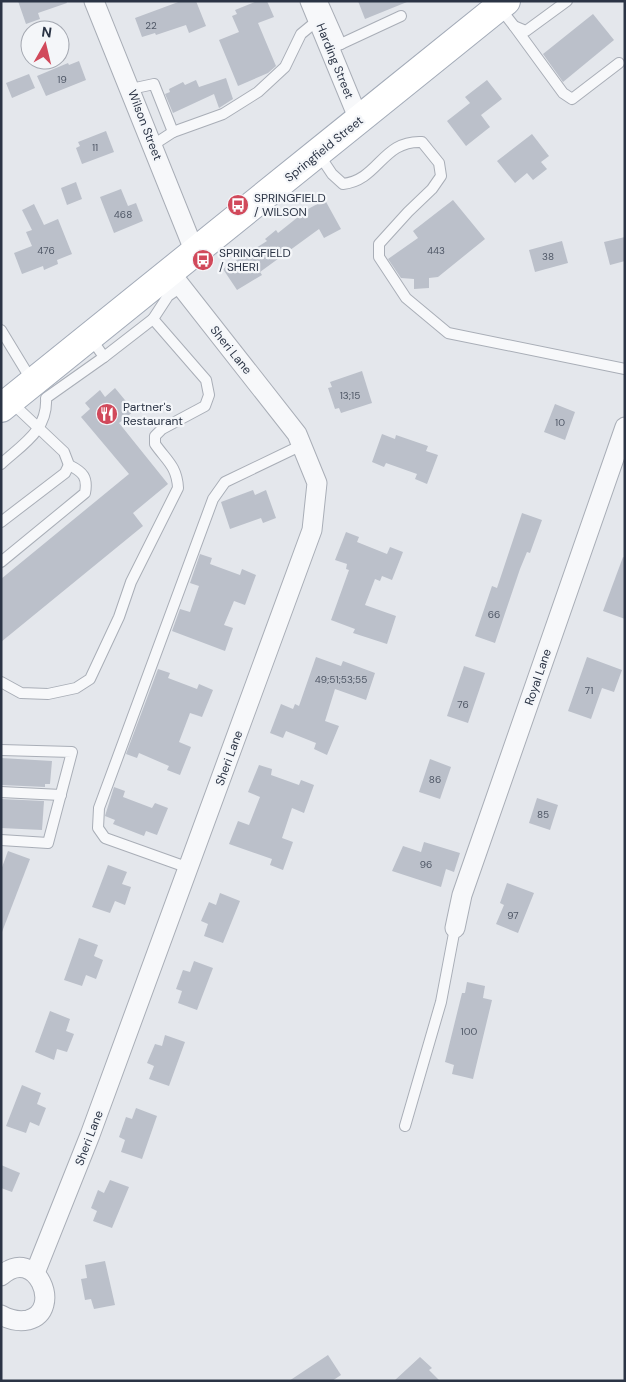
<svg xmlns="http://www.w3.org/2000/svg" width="626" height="1382" font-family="'DM Sans',sans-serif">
  <rect width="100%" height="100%" fill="#e4e7ec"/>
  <g fill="#bbc0ca">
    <path d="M18 1H66L67 3 38 13 40 19 26 24Z"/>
    <path d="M181 1H196L206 26 189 33 186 25 156 35 155 33 142 37 135 18Z"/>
    <path d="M257 1H267L274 17 258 23 276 66 268 73 238 86 219 40 239 32 232 16 237 14 235 10Z"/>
    <path d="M358 1H407V2L365 19Z"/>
    <path d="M593 14 614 40 563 82 543 54Z"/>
    <path d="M79 61 86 80 46 96 37 76 68 63 69 65Z"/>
    <path d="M29 74 35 88 12 98 6 83Z"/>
    <path d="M226 78 233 99 219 108 214 94 173 113 165 94 170 92 169 89 183 82 185 85 196 80 199 87Z"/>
    <path d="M487 80 502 99 481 115 490 127 466 146 447 121 470 103 465 97Z"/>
    <path d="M106 131 114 152 82 164 76 148 80 146 78 142Z"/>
    <path d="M532 134 549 156 541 162 547 169 533 180 527 173 515 183 497 161Z"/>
    <path d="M76 182 82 199 67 205 61 188Z"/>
    <path d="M121 189 128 206 136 203 143 221 114 233 100 197Z"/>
    <path d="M325 200 341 229 324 238 319 229 260 272 262 275 237 290 223 269 267 241 265 239 276 230 278 233 308 209Z"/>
    <path d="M453 200 485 239 438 277 429 278V288L414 289V279L401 278 388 259 418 238 413 231Z"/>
    <path d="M34 204 44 225 58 219 72 254 57 260 58 264 44 270 43 266 22 274 14 253 32 246 26 232 32 230 22 210Z"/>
    <path d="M625 237V261L610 265 604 242Z"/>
    <path d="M562 241 568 263 535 272 529 250Z"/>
    <path d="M362 371 372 403 341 413 339 408 335 409 328 388 332 387 330 382Z"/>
    <path d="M115 388 134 411 119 423 168 484 133 513 143 526 1 642V579L129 474 81 417 90 409 85 403 100 390 105 397Z"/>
    <path d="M555 404 575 412 565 440 544 432Z"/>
    <path d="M382 434 395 439 396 435 428 446 426 451 438 455 427 484 415 479 417 474 386 463 384 467 372 462Z"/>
    <path d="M253 490 255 495 266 490 276 518 263 523 261 518 230 529 221 502Z"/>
    <path d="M522 513 542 520 530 553 527 552 520 569 495 643 475 636 492 586 497 588Z"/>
    <path d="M346 532 359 537 357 542 387 554 390 547 403 552 392 580 382 576 380 581 375 579 365 605 396 616 387 644 353 633 355 629 331 620 349 570 346 569 347 564 335 560Z"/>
    <path d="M200 554 212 558 210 564 240 575 242 569 256 575 245 605 234 601 224 625 233 628 225 651 172 631 180 609 190 612 199 586 190 583Z"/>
    <path d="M623 557 625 558V619L603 611Z"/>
    <path d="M316 657 341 666 343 661 375 673 366 700 335 689 325 721 339 726 327 755 314 749 316 743 286 731 283 738 270 733 281 704 293 709 295 704 299 706Z"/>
    <path d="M587 657 622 670 614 692 602 688 591 719 568 711Z"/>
    <path d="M464 666 485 673 468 723 447 716Z"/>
    <path d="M158 669 170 673 168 678 197 689 199 684 213 690 202 717 190 713 179 742 191 747 180 775 167 770 169 766 139 753 137 758 126 754Z"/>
    <path d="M1 758 52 761 50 784H45V787L1 785Z"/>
    <path d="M430 759 451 767 440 799 419 792Z"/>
    <path d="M259 765 272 769 271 775 299 785 301 780 314 785 304 813 292 808 282 838 293 842 283 870 270 865 272 859 229 844 238 821 249 825 260 797 248 792Z"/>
    <path d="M114 787 125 791 123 797 152 808 155 803 168 808 157 835 146 831 144 836 113 824 115 820 105 816Z"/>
    <path d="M537 798 558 805 550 830 529 823Z"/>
    <path d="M1 799 44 801 42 830 1 828Z"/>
    <path d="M424 842 460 853 454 872 446 869 441 887 392 871 403 846 421 852Z"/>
    <path d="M8 851 30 859 2 932 1 870Z"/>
    <path d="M108 865 127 872 122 884 131 887 125 905 115 901 110 913 92 907Z"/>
    <path d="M507 883 534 893 518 933 496 924 504 905 500 903Z"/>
    <path d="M220 893 240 901 223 943 204 936 208 924 201 921 209 902 216 905Z"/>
    <path d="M79 938 98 945 94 956 103 960 96 979 86 975 82 986 64 980Z"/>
    <path d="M194 961 213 968 197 1010 178 1003 182 991 176 989 183 970 190 972Z"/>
    <path d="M467 982 485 986 483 998 492 1000 473 1079 452 1074 454 1065 445 1062 462 993H465Z"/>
    <path d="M50 1011 70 1019 66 1031 74 1034 67 1052 57 1049 54 1060 35 1052Z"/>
    <path d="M165 1035 185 1042 169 1086 149 1079 154 1066 147 1063 155 1044 162 1046Z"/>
    <path d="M22 1085 41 1093 37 1104 46 1108 39 1126 30 1122 26 1133 6 1126Z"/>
    <path d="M136 1108 157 1116 142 1159 121 1152 125 1140 119 1137 126 1117 132 1119Z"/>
    <path d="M1 1165 20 1173 12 1192 1 1188Z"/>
    <path d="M110 1180 129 1187 112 1228 93 1221 97 1211 91 1208 98 1190 104 1193Z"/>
    <path d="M105 1261 115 1305 94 1309 91 1299 85 1300 81 1279 87 1278 85 1265Z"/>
    <path d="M328 1355 341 1375 332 1381H289Z"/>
    <path d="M420 1357 432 1368 429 1370 440 1381H394Z"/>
  </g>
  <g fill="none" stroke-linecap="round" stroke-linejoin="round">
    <g stroke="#a9aeb7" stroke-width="12">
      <g id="lane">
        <path d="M322 1 341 44"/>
        <path d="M500 8 514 26 526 31 567 1"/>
        <path d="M514 26 563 93 572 99 619 63"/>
        <path d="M330 49 401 16"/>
        <path d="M131 89 154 84 173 132 153 145"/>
        <path d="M173 132 223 114 258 92 285 67 301 34 318 20"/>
        <path d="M318 153 332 174 343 184C379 180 382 140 422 142L439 163 441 176 432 189 408 212 379 244V257L406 298 448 333 625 369"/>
        <path d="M1 330 32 381"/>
        <path d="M104 357 153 319"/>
        <path d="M1 464C23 444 48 430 46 398L104 357 90 337"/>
        <path d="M1 522 65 473 69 465"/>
        <path d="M1 562 85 493C88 477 83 472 69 465L64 452 11 402"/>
        <path d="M1 682 21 693 48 694 76 688 90 679 119 617 131 582 178 488C177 466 166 460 155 444V436L162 429 205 406 209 395 206 380 153 319 168 296 181 287"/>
        <path d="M1 750 72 752 48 843 1 840"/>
        <path d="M1 792 61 795"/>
        <path d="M189 868 105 838 98 828 99 808 213 499 225 482 302 445"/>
        <path d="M405 1126 441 1002 455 928"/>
      </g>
    </g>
    <g stroke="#a9aeb7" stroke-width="21">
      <g id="street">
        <path d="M94 1 194 250"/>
        <path d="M310 1 359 120"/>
        <path d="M455 928 462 895 625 427"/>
        <path d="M35 1273 90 1135 312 530 317 483 297 434 169 271"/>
        <path d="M1 1276C36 1244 64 1311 28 1320 18 1322 10 1320 1 1315"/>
      </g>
    </g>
    <g stroke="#a3abb8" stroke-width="30">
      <path id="primary" d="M1 408C169 271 338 137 506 1"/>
    </g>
    <use href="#lane" stroke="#f7f8fa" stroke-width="10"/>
    <use href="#street" stroke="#f7f8fa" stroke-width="19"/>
    <use href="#primary" stroke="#fff" stroke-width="28"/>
  </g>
  <defs>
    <g id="bus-disc" transform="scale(1.125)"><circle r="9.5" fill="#d1495b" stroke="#f4f6f9"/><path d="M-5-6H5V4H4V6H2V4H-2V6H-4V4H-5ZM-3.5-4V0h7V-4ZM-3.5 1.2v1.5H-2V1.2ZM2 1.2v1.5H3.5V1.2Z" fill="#fff"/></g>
    <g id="restaurant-disc" transform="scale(1.125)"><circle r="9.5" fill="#d1495b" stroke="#f4f6f9"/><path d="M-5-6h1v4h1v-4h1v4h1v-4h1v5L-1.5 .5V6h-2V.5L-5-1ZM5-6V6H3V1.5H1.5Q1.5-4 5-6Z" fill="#fff"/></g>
  </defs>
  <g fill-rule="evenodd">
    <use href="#bus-disc" x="238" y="205"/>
    <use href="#bus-disc" x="203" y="260"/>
    <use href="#restaurant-disc" x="107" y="414"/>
  </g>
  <g text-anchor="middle" stroke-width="4.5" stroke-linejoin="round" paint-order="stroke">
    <g font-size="10" fill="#4f5766">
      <text x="151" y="29">22</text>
      <text x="62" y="83">19</text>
      <text x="95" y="151">11</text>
      <text x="123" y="218">468</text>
      <text x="46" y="254">476</text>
      <text x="436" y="254">443</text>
      <text x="548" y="260">38</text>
      <text x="350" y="399">13;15</text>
      <text x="560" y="426">10</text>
      <text x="494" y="618">66</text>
      <text x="341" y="683">49;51;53;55</text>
      <text x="589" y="694">71</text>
      <text x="463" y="708">76</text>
      <text x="435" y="783">86</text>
      <text x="543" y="818">85</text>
      <text x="426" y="868">96</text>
      <text x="513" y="919">97</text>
      <text x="469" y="1035">100</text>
    </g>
    <g font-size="12" fill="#2b3445" stroke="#f4f6f9">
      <text transform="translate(335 61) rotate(68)" y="4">Harding Street</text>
      <text transform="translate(145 125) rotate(69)" y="4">Wilson Street</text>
      <text transform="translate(324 149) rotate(-39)" y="4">Springfield Street</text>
      <text transform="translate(231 350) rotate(51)" y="4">Sheri Lane</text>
      <text transform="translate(538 677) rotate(-71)" y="4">Royal Lane</text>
      <text transform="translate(229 758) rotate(-70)" y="4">Sheri Lane</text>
      <text transform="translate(89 1138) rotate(-69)" y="4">Sheri Lane</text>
    </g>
    <g font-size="12" fill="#2b3445" stroke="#f4f6f9" text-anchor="start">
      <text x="254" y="202">SPRINGFIELD<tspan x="254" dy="14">/ WILSON</tspan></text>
      <text x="219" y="257">SPRINGFIELD<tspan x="219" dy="14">/ SHERI</tspan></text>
      <text x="123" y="411">Partner's<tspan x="123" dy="14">Restaurant</tspan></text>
    </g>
  </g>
  <rect width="626" height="1382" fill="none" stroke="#2b3445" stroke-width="5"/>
  <g transform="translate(45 45) rotate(8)"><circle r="24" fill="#f4f6f9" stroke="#a4a8b1"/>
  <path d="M0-4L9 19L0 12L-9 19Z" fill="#d1495b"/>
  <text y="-8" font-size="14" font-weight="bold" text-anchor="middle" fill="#2b3445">N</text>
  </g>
</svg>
